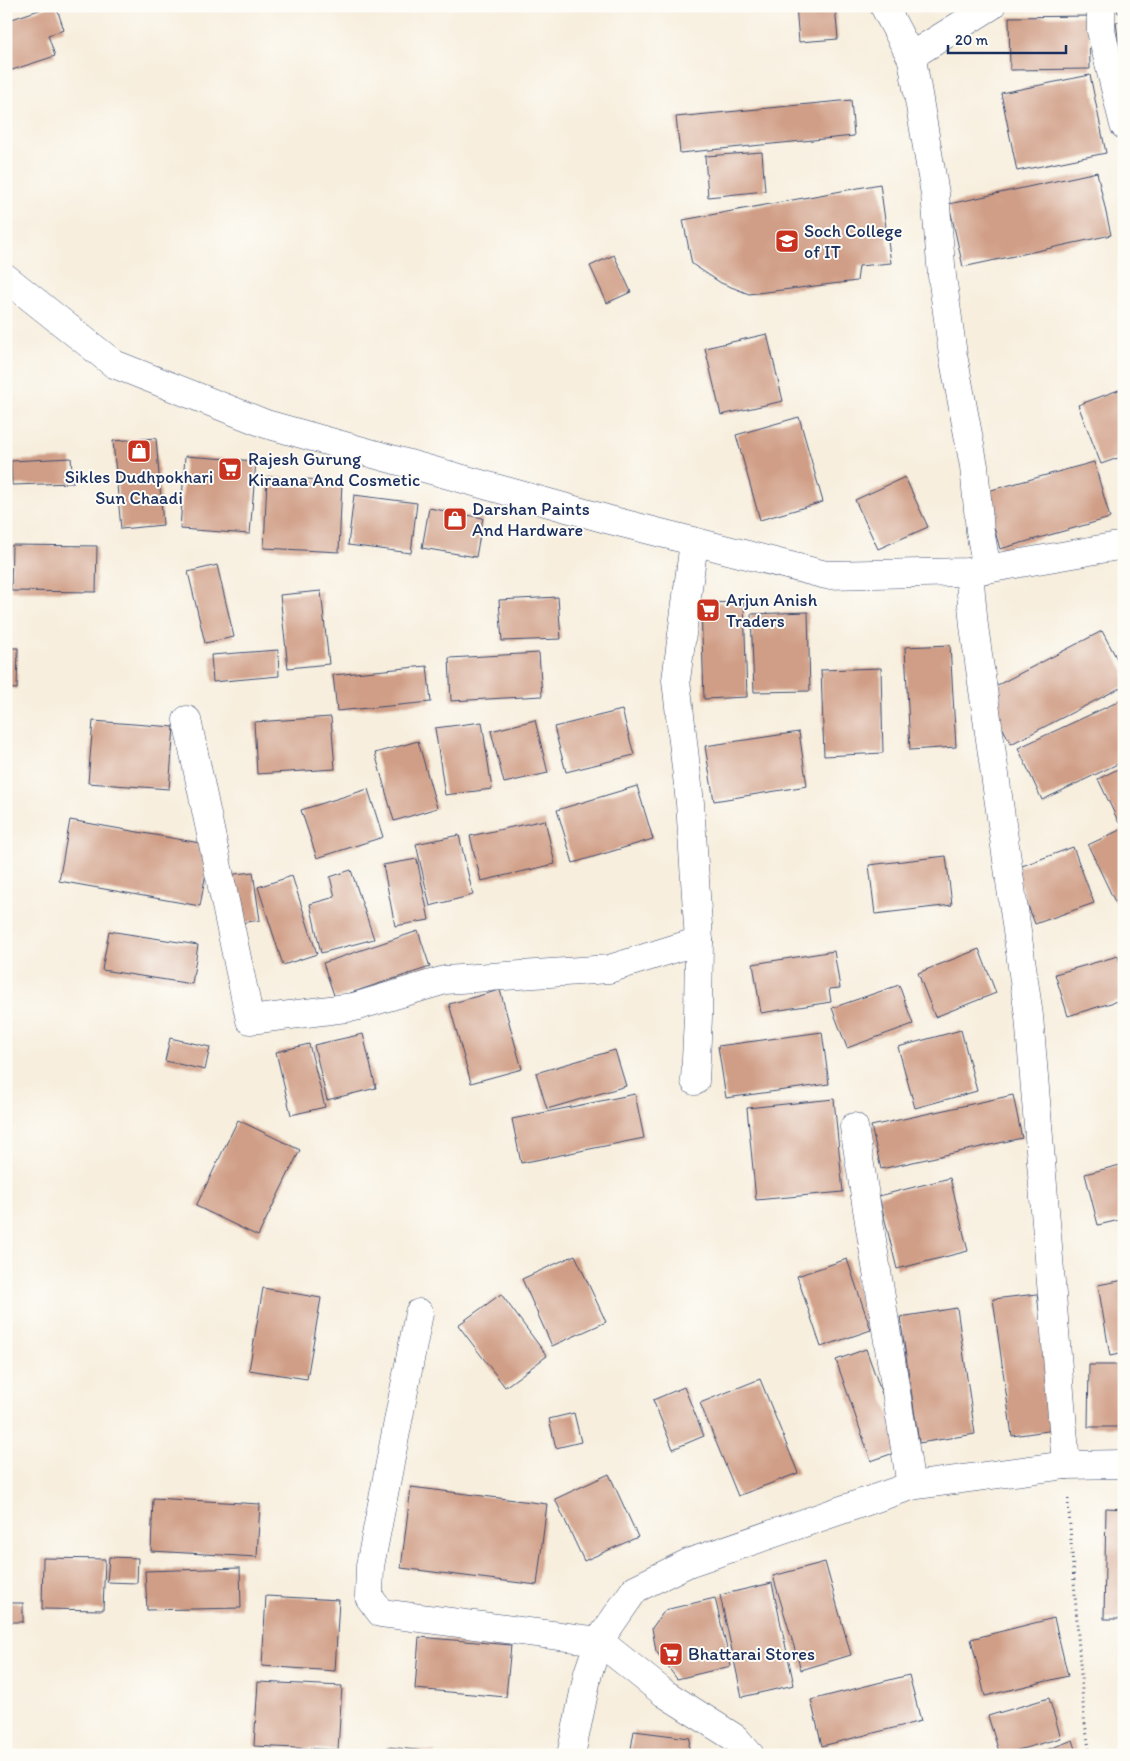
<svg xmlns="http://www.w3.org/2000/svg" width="1130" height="1761" font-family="Itim,sans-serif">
  <rect width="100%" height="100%" fill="#fdfcf7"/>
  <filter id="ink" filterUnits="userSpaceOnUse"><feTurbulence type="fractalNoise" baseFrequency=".02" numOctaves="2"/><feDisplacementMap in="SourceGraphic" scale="10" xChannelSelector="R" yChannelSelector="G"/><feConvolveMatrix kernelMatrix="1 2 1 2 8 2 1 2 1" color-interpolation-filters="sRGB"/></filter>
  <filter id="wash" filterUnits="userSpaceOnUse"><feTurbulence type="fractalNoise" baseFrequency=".0096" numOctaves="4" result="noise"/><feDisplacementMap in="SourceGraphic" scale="20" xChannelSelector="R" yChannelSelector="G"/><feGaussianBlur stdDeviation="1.12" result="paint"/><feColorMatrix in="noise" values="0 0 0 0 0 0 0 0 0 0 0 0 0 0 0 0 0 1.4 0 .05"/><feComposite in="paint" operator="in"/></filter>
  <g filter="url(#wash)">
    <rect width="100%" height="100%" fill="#f7eedd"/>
    <g id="blocks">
      <g fill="#d09e86">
        <path d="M51 6H56L64 30 48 35 55 56 6 72V21Z"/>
        <path d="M796 6H835L838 39 799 42Z"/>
        <path d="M1117 6H1124V12L1118 13Z"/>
        <path d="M1089 16 1090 69 1010 70 1009 17Z"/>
        <path d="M1124 21V66H1122L1116 22Z"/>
        <path d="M1090 75 1106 153 1017 171 1001 93Z"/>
        <path d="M851 100 854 136 680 153 676 117Z"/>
        <path d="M762 152 765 191 708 197 705 156Z"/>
        <path d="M1097 172 1111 235 963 267 949 204Z"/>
        <path d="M880 184 891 263 859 266 857 281 749 294 721 283 692 264 683 220Z"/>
        <path d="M614 255 631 292 607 303 590 266Z"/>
        <path d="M767 334 783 401 721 415 705 348Z"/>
        <path d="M1124 388V456L1101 464 1078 405Z"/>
        <path d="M799 417 823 502 760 520 736 435Z"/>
        <path d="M156 438 163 525 121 529 113 441Z"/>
        <path d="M185 456 256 461 250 534 180 529Z"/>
        <path d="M71 458 73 483 12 485 11 461Z"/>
        <path d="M1094 462 1110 518 1000 549 984 492Z"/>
        <path d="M267 477 342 481 339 552 264 548Z"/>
        <path d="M905 477 928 527 878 549 855 500Z"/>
        <path d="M354 495 417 503 411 553 348 545Z"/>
        <path d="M429 508 483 518 476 557 422 548Z"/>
        <path d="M12 545 97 546 96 592 11 591Z"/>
        <path d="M217 565 234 637 205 643 188 572Z"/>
        <path d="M321 591 329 664 288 668 280 595Z"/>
        <path d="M558 597 561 639 502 641 499 600Z"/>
        <path d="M744 602 747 697 704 699 701 603Z"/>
        <path d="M808 612 810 691 754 692 751 614Z"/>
        <path d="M1102 631 1124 672V686L1011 744 984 692Z"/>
        <path d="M950 645 956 747 910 750 905 647Z"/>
        <path d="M6 648H18L17 689 6 688Z"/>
        <path d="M278 650 279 676 213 682 211 655Z"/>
        <path d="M539 653 542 696 451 701 449 658Z"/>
        <path d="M427 666 431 702 337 711 333 675Z"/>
        <path d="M881 668 883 753 824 756 821 670Z"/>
        <path d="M1124 699V761L1042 800 1018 748Z"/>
        <path d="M622 710 634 755 566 772 554 727Z"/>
        <path d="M331 717 335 769 257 774 254 722Z"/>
        <path d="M535 720 548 773 504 783 491 731Z"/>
        <path d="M93 721 174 727 169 789 88 783Z"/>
        <path d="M482 722 492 789 445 795 435 728Z"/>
        <path d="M799 732 807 786 714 801 705 746Z"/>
        <path d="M418 741 437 808 394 821 375 753Z"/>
        <path d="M1124 766V820L1119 823 1098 779Z"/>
        <path d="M637 786 653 839 573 863 557 810Z"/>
        <path d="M368 789 383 837 317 858 301 810Z"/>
        <path d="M70 820 211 845 200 906 59 881Z"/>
        <path d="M545 820 555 864 481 881 470 836Z"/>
        <path d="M1124 828V898L1115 902 1088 845Z"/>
        <path d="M459 835 473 895 430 906 416 844Z"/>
        <path d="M1073 847 1094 903 1035 924 1014 869Z"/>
        <path d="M946 856 952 905 875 914 869 865Z"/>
        <path d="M417 859 429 920 395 926 383 865Z"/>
        <path d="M351 870 374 939 321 953 310 904 335 897 330 877Z"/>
        <path d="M253 872 260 920 234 924 227 875Z"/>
        <path d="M292 876 317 954 283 965 258 887Z"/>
        <path d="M109 931 198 945 192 984 102 970Z"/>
        <path d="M418 931 430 967 335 998 323 963Z"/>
        <path d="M979 949 996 993 935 1017 918 973Z"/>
        <path d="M834 951 840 988 829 989 831 1002 761 1013 753 964Z"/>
        <path d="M1118 956 1124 974V999L1068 1016 1055 974Z"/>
        <path d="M899 985 913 1024 847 1048 832 1008Z"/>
        <path d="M500 990 522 1069 471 1083 449 1004Z"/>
        <path d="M961 1030 977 1091 915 1108 898 1047Z"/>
        <path d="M822 1032 829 1084 726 1098 718 1046Z"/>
        <path d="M363 1034 376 1088 327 1100 314 1045Z"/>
        <path d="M170 1038 210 1047 205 1070 165 1061Z"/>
        <path d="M309 1044 325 1107 291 1115 276 1052Z"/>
        <path d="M615 1050 626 1086 547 1109 536 1073Z"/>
        <path d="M635 1094 644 1138 521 1163 512 1119Z"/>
        <path d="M1013 1095 1022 1138 881 1169 871 1126Z"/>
        <path d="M834 1099 843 1192 756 1200 747 1108Z"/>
        <path d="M238 1120 300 1150 258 1236 196 1206Z"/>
        <path d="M1124 1164V1219L1098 1225 1085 1174Z"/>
        <path d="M950 1178 968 1251 897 1269 879 1196Z"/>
        <path d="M575 1255 606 1322 552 1346 522 1279Z"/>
        <path d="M847 1259 871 1330 821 1347 797 1276Z"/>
        <path d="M1124 1280V1353L1110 1356 1098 1285Z"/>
        <path d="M263 1288 321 1298 307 1379 249 1370Z"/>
        <path d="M501 1294 547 1356 505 1387 458 1325Z"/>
        <path d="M1037 1294 1055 1430 1012 1436 993 1299Z"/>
        <path d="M957 1308 975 1434 919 1443 900 1317Z"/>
        <path d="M866 1349 902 1450 871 1461 836 1360Z"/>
        <path d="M1089 1365H1124V1427H1088Z"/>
        <path d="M760 1379 798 1473 738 1496 700 1403Z"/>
        <path d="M684 1387 704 1436 673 1449 653 1400Z"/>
        <path d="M574 1413 581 1442 556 1448 549 1419Z"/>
        <path d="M609 1474 638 1537 584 1561 555 1499Z"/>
        <path d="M411 1487 547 1504 537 1585 401 1568Z"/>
        <path d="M153 1498 260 1504 257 1557 151 1551Z"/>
        <path d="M1106 1508 1124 1509V1619H1104Z"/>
        <path d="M109 1557 138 1558 137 1583 107 1582Z"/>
        <path d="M43 1558 105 1559 103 1610 42 1609Z"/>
        <path d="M825 1562 851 1655 801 1670 773 1576Z"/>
        <path d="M240 1568 241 1608 147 1610 145 1571Z"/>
        <path d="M772 1583 794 1685 742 1697 720 1595Z"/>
        <path d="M266 1596 339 1600 335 1671 262 1666Z"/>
        <path d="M715 1598 731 1666 677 1679 656 1651 652 1628 665 1610Z"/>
        <rect x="6" y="1603" width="17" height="19"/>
        <path d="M1054 1618 1068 1676 985 1696 971 1639Z"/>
        <path d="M419 1637 511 1645 506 1697 415 1689Z"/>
        <path d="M909 1675 921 1721 822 1746 811 1700Z"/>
        <path d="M258 1682 342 1686 338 1750 254 1746Z"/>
        <path d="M1049 1698 1061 1738 1000 1755 988 1716Z"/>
        <path d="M634 1731 690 1738 688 1755H630Z"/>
        <path d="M1073 1740 1078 1755H1033Z"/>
        <path d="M388 1747 435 1752V1755H387Z"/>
      </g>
    </g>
  </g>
  <g filter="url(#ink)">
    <use href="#blocks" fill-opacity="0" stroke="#3c4c71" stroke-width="1"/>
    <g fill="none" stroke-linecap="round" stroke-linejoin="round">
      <g stroke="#3c4c71" stroke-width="29">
        <g id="street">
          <path d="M884 6 912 59 935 194 942 276 953 355 974 466 980 531 987 569"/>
          <path d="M1101 6V31L1124 125"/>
          <path d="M912 59 919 51 991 6"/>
          <path d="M6 278 114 364 266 424 610 520 826 575 969 572 1124 545"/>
          <path d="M694 542 676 680 690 803 699 941 698 1017 695 1081"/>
          <path d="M969 572 974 626 1029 1016 1066 1465"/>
          <path d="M187 720 250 1020 354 1007 445 980 609 969 699 941"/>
          <path d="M854 1127 911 1486"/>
          <path d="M419 1313 370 1566 369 1597 381 1613 599 1641 588 1673 571 1755"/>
          <path d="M750 1755 735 1738 664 1693 599 1641 635 1589 688 1563 911 1486 1066 1465 1124 1464"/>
        </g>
      </g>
      <path stroke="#3c4c71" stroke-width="3" stroke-dasharray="1 4" stroke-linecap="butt" d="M1068 1499 1084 1717 1090 1755"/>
      <use href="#street" stroke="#fff" stroke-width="28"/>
    </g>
  </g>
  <defs>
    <g id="university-square" transform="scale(1.25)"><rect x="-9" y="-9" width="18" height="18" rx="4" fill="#c8321e" stroke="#fdfcf7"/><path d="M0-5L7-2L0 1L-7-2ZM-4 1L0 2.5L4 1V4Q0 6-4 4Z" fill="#fff"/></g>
    <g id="shop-square" transform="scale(1.25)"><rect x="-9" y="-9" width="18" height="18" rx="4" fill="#c8321e" stroke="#fdfcf7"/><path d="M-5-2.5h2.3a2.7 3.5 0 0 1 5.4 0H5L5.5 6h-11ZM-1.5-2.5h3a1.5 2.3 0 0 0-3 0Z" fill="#fff"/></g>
    <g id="supermarket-square" transform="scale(1.25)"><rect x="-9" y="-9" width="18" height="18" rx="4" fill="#c8321e" stroke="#fdfcf7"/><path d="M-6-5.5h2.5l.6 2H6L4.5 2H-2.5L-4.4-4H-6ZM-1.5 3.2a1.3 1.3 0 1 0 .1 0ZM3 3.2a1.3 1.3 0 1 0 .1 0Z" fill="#fff"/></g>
  </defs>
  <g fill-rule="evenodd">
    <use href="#university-square" x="787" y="241"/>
    <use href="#shop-square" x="139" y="451"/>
    <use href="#supermarket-square" x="230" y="469"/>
    <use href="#shop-square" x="455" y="519"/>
    <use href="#supermarket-square" x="708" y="610"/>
    <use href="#supermarket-square" x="671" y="1654"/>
  </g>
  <g text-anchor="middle" stroke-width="4" stroke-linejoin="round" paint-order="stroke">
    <g font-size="18" fill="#1b2f5e" stroke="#fdfcf7" text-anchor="start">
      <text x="804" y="237">Soch College<tspan x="804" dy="21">of IT</tspan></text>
      <text x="248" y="465">Rajesh Gurung<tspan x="248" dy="21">Kiraana And Cosmetic</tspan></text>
      <text x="139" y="483" text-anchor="middle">Sikles Dudhpokhari<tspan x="139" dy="21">Sun Chaadi</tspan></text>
      <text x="472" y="515">Darshan Paints<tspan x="472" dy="21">And Hardware</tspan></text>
      <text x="726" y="606">Arjun Anish<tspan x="726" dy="21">Traders</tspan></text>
      <text x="688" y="1660">Bhattarai Stores</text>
    </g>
  </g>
  <rect width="1130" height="1761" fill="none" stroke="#fdfcf7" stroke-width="25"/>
  <path d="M948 45v8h118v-8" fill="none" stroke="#1b2f5e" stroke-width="2.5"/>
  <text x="955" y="45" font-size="15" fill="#1b2f5e" stroke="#fdfcf7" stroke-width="4" paint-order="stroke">20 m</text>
</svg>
